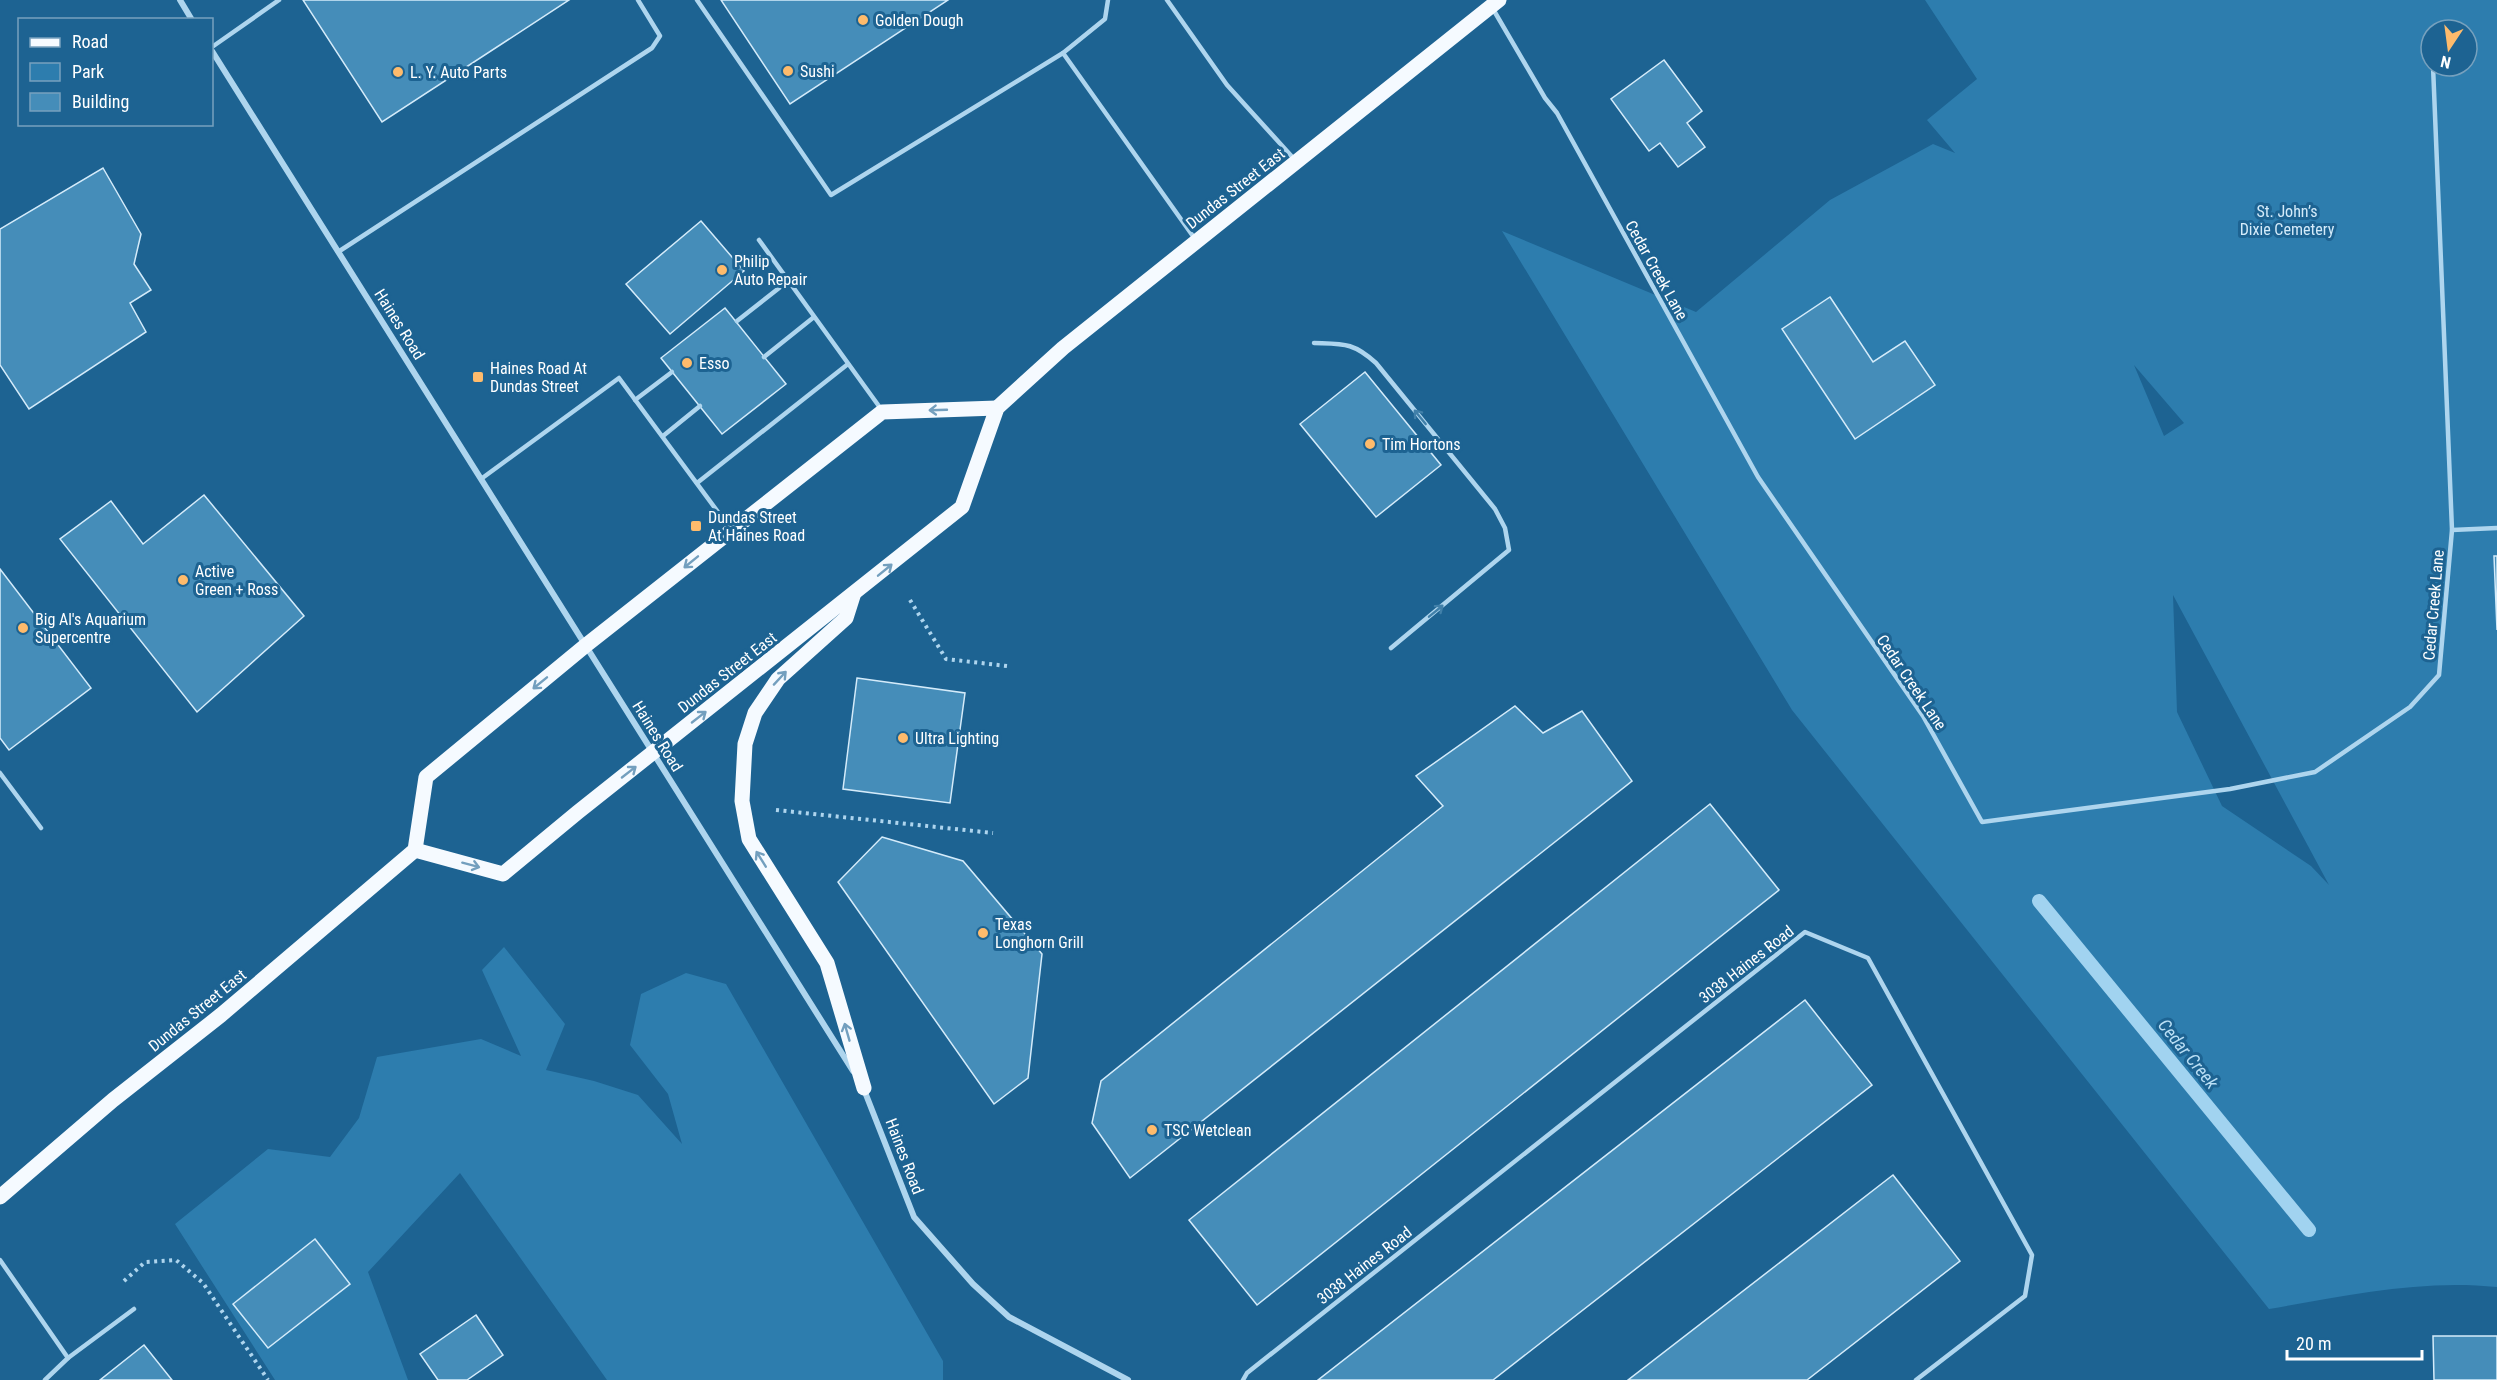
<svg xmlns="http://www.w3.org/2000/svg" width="2497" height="1380" font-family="'Roboto Condensed',sans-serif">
  <rect width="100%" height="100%" fill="#1d6392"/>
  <g fill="#2d7dae" fill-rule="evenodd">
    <path d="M1925 0H2497V1287C2420 1279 2345 1296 2269 1309L1792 710 1502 231 1696 312 1830 200 1933 144 1955 153 1927 120 1977 79ZM2431 30H2467V66H2431ZM2134 365 2184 423 2164 436ZM2173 595 2329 885 2311 866 2222 806 2177 712Z"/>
    <path d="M504 947 565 1024 546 1070 594 1081 638 1095 682 1144 668 1094 630 1045 641 994 686 973 726 984 943 1361V1380H607L460 1173 368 1272 408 1380H275L175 1224 268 1149 330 1157 359 1118 377 1057 481 1039 521 1056 482 970Z"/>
  </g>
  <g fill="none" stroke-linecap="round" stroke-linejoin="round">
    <path stroke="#a1d3f0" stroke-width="14" d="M2039 901 2309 1230"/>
  </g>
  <g fill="#458db9" stroke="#d4ebfa" stroke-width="1.5">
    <path d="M303 0H569L382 122Z"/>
    <path d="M721 0H948L790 104Z"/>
    <path d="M1664 60 1702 111 1687 123 1705 147 1678 167 1660 143 1649 151 1611 99Z"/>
    <path d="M103 168 141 234 134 264 151 290 130 303 146 332 29 409 0 365V229Z"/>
    <path d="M701 221 744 271 670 334 626 284Z"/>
    <path d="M1830 297 1873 362 1905 341 1935 385 1855 439 1782 329Z"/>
    <path d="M725 308 786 384 722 434 661 358Z"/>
    <path d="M1365 372 1441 465 1376 517 1300 424Z"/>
    <path d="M204 495 304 616 197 712 60 539 111 501 143 544Z"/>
    <path d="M2494 556H2497V630Z"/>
    <path d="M0 569 91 688 9 750 0 738Z"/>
    <path d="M857 678 965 693 950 803 843 789Z"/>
    <path d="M1515 706 1543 733 1582 711 1632 781 1130 1178 1092 1123 1101 1081 1443 806 1416 776Z"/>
    <path d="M1710 804 1779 890 1257 1305 1189 1220Z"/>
    <path d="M882 837 963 861 1042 954 1028 1078 994 1104 838 882Z"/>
    <path d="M1805 1000 1872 1085 1493 1380H1318Z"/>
    <path d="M1893 1175 1960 1261 1807 1380H1628Z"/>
    <path d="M315 1239 350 1284 268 1348 233 1304Z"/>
    <path d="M476 1315 503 1355 467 1380H438L420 1354Z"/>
    <path d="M2433 1336H2497V1380H2434Z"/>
    <path d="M144 1345 172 1380H100Z"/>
  </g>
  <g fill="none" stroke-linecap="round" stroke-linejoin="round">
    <g stroke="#aed5ee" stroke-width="4" stroke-dasharray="3 4.5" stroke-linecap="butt">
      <path d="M910 600 946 659 1007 666"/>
      <path d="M776 810 993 833"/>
      <path d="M124 1281 145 1262 176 1260 203 1283 268 1380"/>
    </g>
    <g stroke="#aed5ee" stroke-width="4.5">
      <path d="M697 0 831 195 1063 53 1195 239"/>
      <path d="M1167 0 1227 85 1295 160"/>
      <path d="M1493 9 1545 98 1557 113 1758 477 1923 716 1982 822 2230 789 2315 772 2410 707 2439 675 2452 530 2433 66"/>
      <path d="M212 47 279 0"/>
      <path d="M1063 53 1105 19 1108 0"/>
      <path d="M759 240 881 409"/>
      <path d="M338 252 652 48 660 36 638 0"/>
      <path d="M737 321 788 281"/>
      <path d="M1314 343C1343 344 1353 342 1376 363L1495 509 1505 528 1509 550 1391 648"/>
      <path d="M764 357 814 317"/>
      <path d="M635 400 672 372"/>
      <path d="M663 436 700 406"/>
      <path d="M481 479 619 378 729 527"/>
      <path d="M697 483 848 364"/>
      <path d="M2452 530 2497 528"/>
      <path d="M0 773 41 828"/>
      <path d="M0 1260 68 1358"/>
      <path d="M45 1380 68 1358 134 1309"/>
      <path d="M1243 1380 1247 1373 1805 932 1868 958 2032 1255 2025 1296 1916 1380"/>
    </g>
    <g stroke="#aed5ee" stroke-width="6">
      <path d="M180 0 192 20"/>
      <path d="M212 51 853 1071"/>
      <path d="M863 1087 914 1217 973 1284 1009 1317 1128 1380"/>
    </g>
    <g stroke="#f5faff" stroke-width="15">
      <path d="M853 596 846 618 778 679 755 713 745 744 742 801 749 839 827 963 864 1088"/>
      <path d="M415 850 503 874 578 812 962 507 997 408 1063 348 1499 0"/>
      <path d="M0 1197 113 1100 221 1015 415 850 426 777 585 646 882 412 997 408"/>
    </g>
  </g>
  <defs><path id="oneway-shaft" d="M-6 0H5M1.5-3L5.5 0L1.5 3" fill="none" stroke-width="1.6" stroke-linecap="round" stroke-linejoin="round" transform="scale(1.5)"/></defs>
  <g stroke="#739fbe">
    <use href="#oneway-shaft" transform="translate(938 410) rotate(178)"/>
    <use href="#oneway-shaft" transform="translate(691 562) rotate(141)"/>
    <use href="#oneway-shaft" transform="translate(885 570) rotate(-39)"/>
    <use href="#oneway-shaft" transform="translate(780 678) rotate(-47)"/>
    <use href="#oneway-shaft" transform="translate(540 683) rotate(141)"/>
    <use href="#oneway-shaft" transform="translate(699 717) rotate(-38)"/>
    <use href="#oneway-shaft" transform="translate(629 772) rotate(-38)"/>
    <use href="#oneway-shaft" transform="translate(761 859) rotate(-122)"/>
    <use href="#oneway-shaft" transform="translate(471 865) rotate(15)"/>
    <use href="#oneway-shaft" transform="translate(847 1032) rotate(-106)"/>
  </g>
  <g stroke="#4180a9">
    <use href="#oneway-shaft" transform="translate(1420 417) rotate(-129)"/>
    <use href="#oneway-shaft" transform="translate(1436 611) rotate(-39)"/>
  </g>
  <g fill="#febb6c" stroke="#1d6392" stroke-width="2">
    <circle cx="863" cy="20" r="6"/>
    <circle cx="788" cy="71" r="6"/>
    <circle cx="398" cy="72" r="6"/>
    <circle cx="722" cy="270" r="6"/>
    <circle cx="687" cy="363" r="6"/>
    <rect x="472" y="371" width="12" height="12" rx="3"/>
    <circle cx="1370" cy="444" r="6"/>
    <rect x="690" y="520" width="12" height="12" rx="3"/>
    <circle cx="183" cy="580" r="6"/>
    <circle cx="23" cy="628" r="6"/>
    <circle cx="903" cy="738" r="6"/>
    <circle cx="983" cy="933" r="6"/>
    <circle cx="1152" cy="1130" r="6"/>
  </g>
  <g text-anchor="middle" stroke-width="6" stroke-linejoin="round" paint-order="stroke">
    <g font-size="16" fill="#fff" stroke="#1d6392" text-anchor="start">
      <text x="875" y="26">Golden Dough</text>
      <text x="800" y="77">Sushi</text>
      <text x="410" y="78">L. Y. Auto Parts</text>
      <text x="734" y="267">Philip<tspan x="734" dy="18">Auto Repair</tspan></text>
      <text x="699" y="369">Esso</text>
      <text x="490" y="374">Haines Road At<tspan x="490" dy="18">Dundas Street</tspan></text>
      <text x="1382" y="450">Tim Hortons</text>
      <text x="708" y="523">Dundas Street<tspan x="708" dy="18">At Haines Road</tspan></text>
      <text x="195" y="577">Active<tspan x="195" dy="18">Green + Ross</tspan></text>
      <text x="35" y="625">Big Al's Aquarium<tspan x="35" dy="18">Supercentre</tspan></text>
      <text x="915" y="744">Ultra Lighting</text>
      <text x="995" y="930">Texas<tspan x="995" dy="18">Longhorn Grill</tspan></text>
      <text x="1164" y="1136">TSC Wetclean</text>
    </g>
    <g font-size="16" fill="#fff" stroke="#1d6392">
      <text transform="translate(1235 188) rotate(-38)" y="6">Dundas Street East</text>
      <text transform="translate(1657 270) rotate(61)" y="6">Cedar Creek Lane</text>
      <text transform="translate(400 324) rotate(58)" y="6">Haines Road</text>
      <text transform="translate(2433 605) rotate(-85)" y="6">Cedar Creek Lane</text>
      <text transform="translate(727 672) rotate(-38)" y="6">Dundas Street East</text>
      <text transform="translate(1912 682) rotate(56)" y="6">Cedar Creek Lane</text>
      <text transform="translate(658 736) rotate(58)" y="6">Haines Road</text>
      <text transform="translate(1746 964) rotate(-38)" y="6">3038 Haines Road</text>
      <text transform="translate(197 1010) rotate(-39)" y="6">Dundas Street East</text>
      <text transform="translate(905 1156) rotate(69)" y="6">Haines Road</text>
      <text transform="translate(1364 1265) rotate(-38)" y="6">3038 Haines Road</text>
    </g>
    <g font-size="16" fill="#d4ebfa" stroke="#1d6392">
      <text x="2287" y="217">St. John’s<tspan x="2287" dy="18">Dixie Cemetery</tspan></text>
    </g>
    <g font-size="18" font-style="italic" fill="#badff5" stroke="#1d6392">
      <text transform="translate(2188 1054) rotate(51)" y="6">Cedar Creek</text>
    </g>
  </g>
  <rect x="18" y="18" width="195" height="108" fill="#1d6392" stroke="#77a1be" stroke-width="1.5"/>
  <rect x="30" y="38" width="30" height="9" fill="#f5faff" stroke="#77a1be" stroke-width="1.5"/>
  <text x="72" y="48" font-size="18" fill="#ffffff">Road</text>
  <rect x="30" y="63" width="30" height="18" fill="#2d7dae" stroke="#77a1be" stroke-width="1.5"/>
  <text x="72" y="78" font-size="18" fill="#ffffff">Park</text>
  <rect x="30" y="93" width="30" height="18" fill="#458db9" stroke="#77a1be" stroke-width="1.5"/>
  <text x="72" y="108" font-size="18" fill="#ffffff">Building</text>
  <g transform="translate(2449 48) rotate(193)"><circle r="28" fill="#1d6392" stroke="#77a1be" stroke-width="1.5"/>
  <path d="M0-4.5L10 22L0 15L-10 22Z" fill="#febb6c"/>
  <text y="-9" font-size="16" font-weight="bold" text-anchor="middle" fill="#ffffff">N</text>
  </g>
  <path d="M2287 1350v9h135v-9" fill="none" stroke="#ffffff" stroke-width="3"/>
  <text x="2296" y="1350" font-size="18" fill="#ffffff" stroke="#1d6392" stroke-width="4.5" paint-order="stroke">20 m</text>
</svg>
